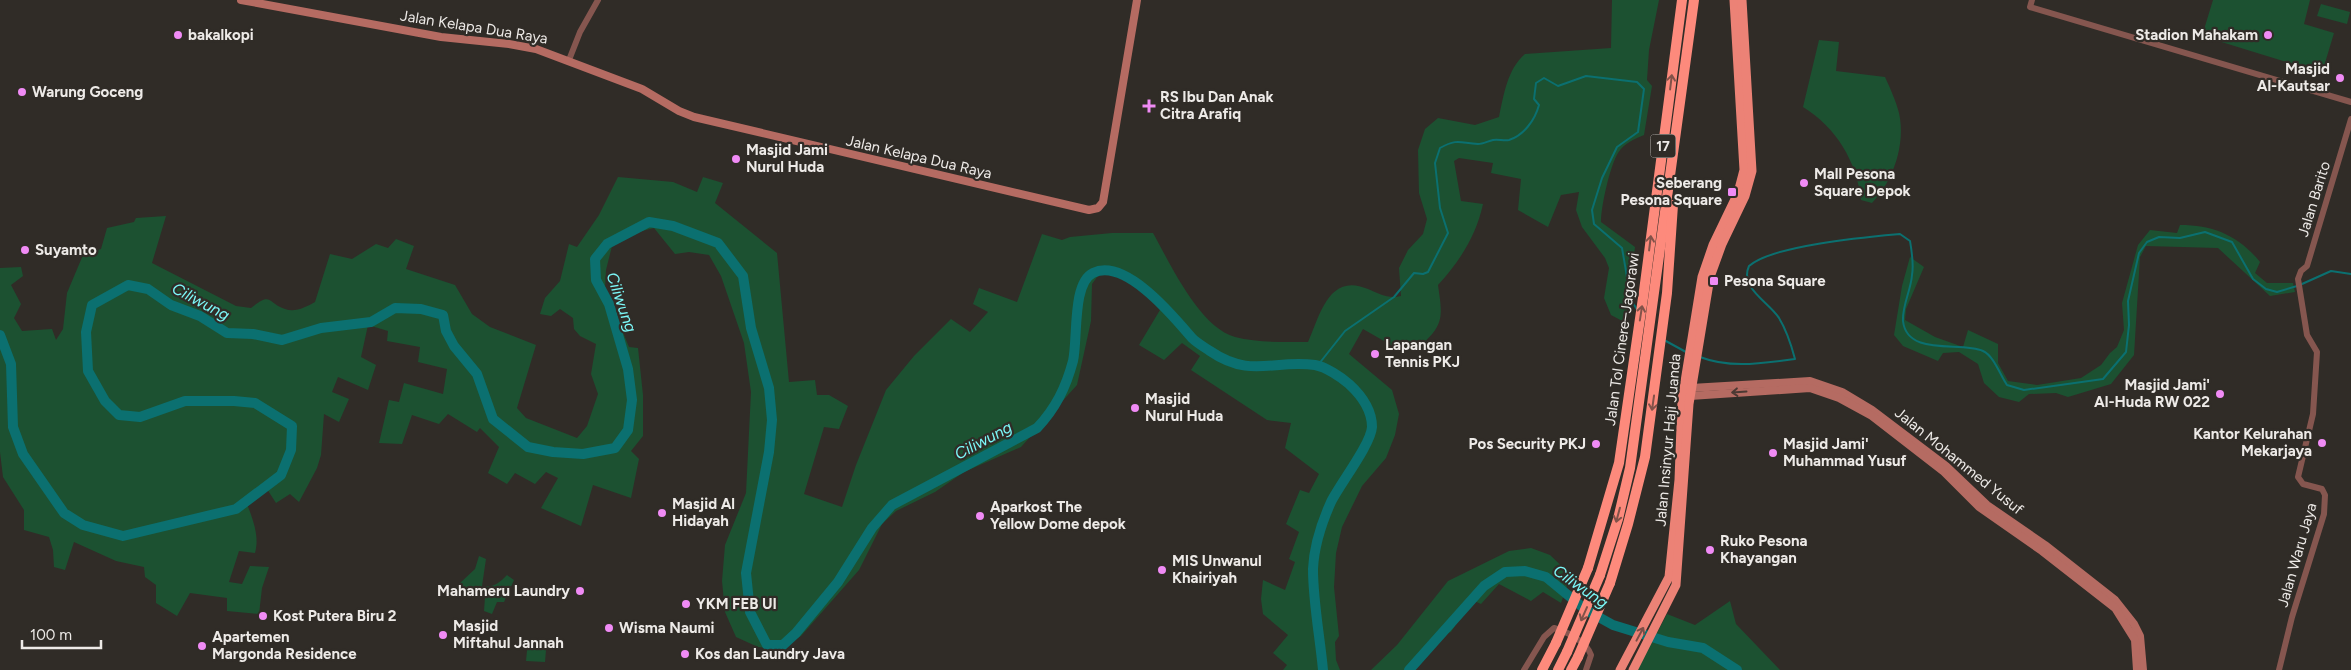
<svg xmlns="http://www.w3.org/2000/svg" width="2351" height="670" font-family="Figtree,sans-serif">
  <rect width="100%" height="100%" fill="#302c27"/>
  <g fill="#1c5131">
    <path d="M1612 0H1659L1649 50 1647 80 1652 86 1644 135C1635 139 1624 143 1618 153 1610 166 1601 206 1601 222L1635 247 1626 323 1611 315 1604 298 1609 268 1605 258 1582 227 1576 210 1579 192 1561 195 1548 227 1518 210 1521 179 1491 173 1493 163 1459 158 1454 161 1461 201 1483 204C1476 236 1460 261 1438 285 1443 319 1444 325 1417 349H1398L1363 329 1349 354 1392 390 1399 414 1395 435 1386 458 1362 486 1342 527 1336 553 1334 587 1339 636 1335 642 1336 660 1340 670H1283L1287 665 1273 653 1288 635 1263 614 1261 599 1263 580 1285 590 1295 562 1289 559 1299 532 1286 524 1300 490 1309 493 1319 474 1285 448 1291 423 1267 420 1191 370 1200 356 1182 343 1164 360 1139 345 1163 305 1114 273H1100L1092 284 1091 321 1077 385 1021 447 964 472 935 492 896 511 882 524 859 570 801 636 780 649 758 647 736 637 725 612 722 581 725 545 746 493 751 392 744 343 721 276 709 255 689 252 675 254 654 228 634 233 612 246 606 270 605 289 629 347 638 348 643 395V436L631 451 639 459 631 498 593 485 581 526 541 508 558 478 546 472 535 484 515 473 507 484 488 473 499 447 480 428 477 432 448 414 439 424 412 415 402 444 379 443 389 400 399 402 404 383 443 394 447 369 418 362 420 347 387 341 388 331 368 325 361 357 376 365 368 390 338 377 332 392 349 399 339 422 324 414 321 455 317 468 299 502 290 494 276 503 265 486 246 501C252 518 260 535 255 553L239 551 229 582 242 584 250 566 269 567 262 588 259 614 227 611V598L190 593 177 616 156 603V585L145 577 144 567 116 561 74 542 65 570 54 567 53 550 49 537 24 530V510L3 477 0 452V268L21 267 23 276 11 285 21 304 14 318 22 331 52 329 56 340 63 329 67 293 83 255 101 249 107 228 134 222 136 218 166 216 152 263 236 306 251 308C272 291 267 303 285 309 295 313 306 307 315 302L330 254 352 259 376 244 388 248 396 239 414 246 406 269 455 285 472 314 490 327 536 345 517 408 526 418 577 438 587 426 598 394 591 374 596 344 580 336 574 329 573 318 560 309 551 316 540 314 545 298 560 281 569 244 577 247 599 215 618 177 673 182 697 192 703 177 723 183 715 203 777 253 789 382 815 380 817 395H829L848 406 839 429 824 427 804 494 842 507 856 465 886 390 914 356 951 319 970 332 988 312 973 304 979 288 1017 302 1042 234 1062 240 1070 237 1112 233H1153C1170 263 1199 327 1235 337 1258 343 1284 342 1308 342 1320 315 1329 272 1368 289 1380 294 1388 299 1401 296L1399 268 1408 250 1423 234 1427 219 1419 193 1418 150 1425 129 1438 118 1475 125 1499 117C1504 94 1507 70 1525 54L1611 48Z"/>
    <path d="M2213 0H2310L2304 24 2334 33 2322 73 2202 36Z"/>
    <path d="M2321 4 2350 12 2347 24 2317 16Z"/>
    <path d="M1819 40 1839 42 1836 71 1885 77C1890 88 1896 101 1899 113 1906 145 1893 181 1872 203L1861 200C1857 162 1836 127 1803 107Z"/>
    <path d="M2180 225C2214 225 2239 236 2260 262L2255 273 2267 283H2293L2295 292 2270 296 2218 248 2146 246 2140 257 2134 355 2111 384 2068 397 2056 393 2029 394 2019 402 1999 397 1984 383 1978 364 1959 352 1943 353 1938 361 1903 346 1894 335 1902 286 1910 257 1924 267 1906 309 1905 320 1935 337 1963 347 1968 330 1998 344V363L2008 381 2037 385 2081 378 2101 365 2110 353 2117 347 2124 330 2122 303 2138 245 2150 230 2177 233Z"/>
    <path d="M1531 548 1550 555 1571 575 1561 603 1543 592 1531 601 1499 584 1481 604 1472 600 1451 632 1441 636 1413 670H1371L1397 645 1448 581 1509 551Z"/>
    <path d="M479 556 486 559 482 586C494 588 499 583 507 575L514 580 504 602H497L492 614 484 611 485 597 461 592 460 583 475 569Z"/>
    <path d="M1730 601 1736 624 1780 670H1637L1667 614 1695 625Z"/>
    <path d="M528 640 544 642 546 650 545 662 526 661Z"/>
  </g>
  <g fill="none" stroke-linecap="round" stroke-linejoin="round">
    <g stroke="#0b7070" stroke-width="2">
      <path d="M2302 284 2331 271 2351 274"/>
      <path d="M1664 340 1686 352"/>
      <path d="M1700 357C1731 369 1763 363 1795 359 1791 344 1787 331 1779 318 1769 302 1739 288 1749 266 1773 245 1867 237 1900 234L1910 241C1912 253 1914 264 1912 275 1911 290 1902 306 1903 321 1907 357 1961 341 1983 351 1994 356 2000 375 2007 385L2024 390 2103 379 2126 352 2129 325 2128 301 2139 253 2147 242 2159 237 2180 238 2205 232 2232 242 2253 279 2266 289 2277 292 2297 286"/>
      <path d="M1318 365 1345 331 1394 297 1414 273 1423 274 1428 272 1448 233 1440 208 1435 163 1440 148C1458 138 1460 143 1478 144 1483 144 1488 141 1493 140 1498 139 1504 141 1509 140 1524 135 1535 120 1539 105L1534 99 1536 83 1544 78 1558 86 1586 76 1637 82 1644 89 1638 132 1617 147 1602 178 1592 210 1594 224 1622 248 1631 300 1638 311"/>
    </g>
    <g stroke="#0b7070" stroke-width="10">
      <path d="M0 335 11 364 13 427 23 454 64 513 83 525 123 536 236 509 281 475 291 450 292 426 255 403 234 401H185L140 417 119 415 105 401 88 371 86 332 92 305 128 285 148 289 171 305 200 316 227 333 253 334 282 340 321 328 371 322 395 308 421 309 443 315 446 331 454 346 477 374 493 419 528 447 553 452 583 454 615 448 628 430 632 400 628 369 609 304 596 280 595 259 607 244 649 222 673 226 718 243 743 276 751 328 769 388 772 420 769 452 746 573 750 612 767 645H783L796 633 838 582 872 528 892 505 1037 428C1056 408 1066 387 1073 361 1078 339 1072 283 1093 273 1125 257 1174 317 1192 338 1197 343 1204 347 1210 351 1251 379 1274 359 1315 365 1326 367 1341 377 1349 384 1361 395 1372 410 1372 427 1371 444 1340 484 1331 502 1322 522 1314 547 1313 569 1313 602 1320 637 1323 670"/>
      <path d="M1409 670 1484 586 1505 572 1525 571 1546 577 1586 610 1613 625 1668 642 1703 648 1737 670"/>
    </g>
    <g stroke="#85564f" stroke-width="6">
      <path d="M2032 0 2030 7 2351 102"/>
      <path d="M569 60 580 32 598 0"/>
      <path d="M1524 670 1544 637 1554 628C1568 632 1586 641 1591 655L1586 670"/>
      <path d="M2279 670 2292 617 2324 514 2325 495 2322 489 2303 484 2298 477 2313 414 2317 352 2307 335 2298 279 2301 271 2307 266 2351 119"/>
    </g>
    <g stroke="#b56b62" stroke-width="8">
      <path d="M241 0 441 37 509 44 536 49 642 89 679 111 694 117 1089 210 1098 208 1103 202 1137 0"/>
      <path d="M1691 388 1810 381 1842 392 1872 410 1946 466 1987 505 2045 545 2115 600 2134 624 2140 636 2143 670"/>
      <path d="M1690 396 1810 388 1839 398 1872 416 1943 471 1979 507 2042 551 2115 608 2135 640 2137 670"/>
    </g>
    <g stroke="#ec8276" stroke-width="9">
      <path d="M1620 670 1669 577 1679 480 1682 400 1702 277 1713 245 1738 193 1744 170 1734 0"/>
      <path d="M1633 670 1676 585 1689 404 1710 277 1722 244 1745 196 1752 171 1742 0"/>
    </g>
    <g stroke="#fd8a7c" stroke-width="10">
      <path d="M1588 568 1619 463 1644 291 1682 0"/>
      <path d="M1600 575 1618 519 1630 468 1694 0"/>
      <path d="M1610 583 1628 524 1645 457 1667 293 1673 205"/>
      <path d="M1542 670 1556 643"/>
      <path d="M1558 670 1567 652"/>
      <path d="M1571 670 1578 657"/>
    </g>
    <g stroke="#fd8a7c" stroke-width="10">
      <path d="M1556 643 1588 568"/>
      <path d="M1567 652 1600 575"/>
      <path d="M1578 657 1610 583"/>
    </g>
  </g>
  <defs><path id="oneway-shaft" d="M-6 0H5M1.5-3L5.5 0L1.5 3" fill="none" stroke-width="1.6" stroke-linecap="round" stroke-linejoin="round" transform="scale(1.25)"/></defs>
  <g stroke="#825249">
    <use href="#oneway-shaft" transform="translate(1671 82) rotate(-83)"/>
    <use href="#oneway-shaft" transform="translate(1650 243) rotate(-83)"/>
    <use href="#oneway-shaft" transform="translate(1641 313) rotate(-81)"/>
    <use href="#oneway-shaft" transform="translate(1653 403) rotate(98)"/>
    <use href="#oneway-shaft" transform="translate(1618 515) rotate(105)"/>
    <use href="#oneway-shaft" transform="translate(1584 614) rotate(114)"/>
  </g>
  <use stroke="#4b3933" href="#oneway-shaft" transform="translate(1739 392) rotate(176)"/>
  <use stroke="#7b4e47" href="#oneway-shaft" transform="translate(1640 634) rotate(-62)"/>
  <g fill="#f08bf5" stroke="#302c27" stroke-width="2">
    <circle cx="178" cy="35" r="5"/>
    <circle cx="2268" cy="35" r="5"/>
    <circle cx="2340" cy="78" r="5"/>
    <circle cx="22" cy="92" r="5"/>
    <path d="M1146.5 98.5h5v5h5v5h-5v5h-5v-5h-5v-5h5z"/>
    <circle cx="736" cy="159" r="5"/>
    <circle cx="1804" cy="183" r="5"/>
    <rect x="1727" y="187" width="10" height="10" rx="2.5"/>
    <circle cx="25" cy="250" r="5"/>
    <rect x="1709" y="276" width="10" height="10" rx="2.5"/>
    <circle cx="1375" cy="354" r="5"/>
    <circle cx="2220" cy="394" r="5"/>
    <circle cx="1135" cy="408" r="5"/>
    <circle cx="2322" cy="443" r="5"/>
    <circle cx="1596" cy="444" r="5"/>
    <circle cx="1773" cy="453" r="5"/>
    <circle cx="662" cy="513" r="5"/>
    <circle cx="980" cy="516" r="5"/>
    <circle cx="1710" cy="550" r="5"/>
    <circle cx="1162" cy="570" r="5"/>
    <circle cx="580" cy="591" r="5"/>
    <circle cx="686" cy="604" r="5"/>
    <circle cx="263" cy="616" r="5"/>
    <circle cx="609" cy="628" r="5"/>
    <circle cx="443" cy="635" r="5"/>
    <circle cx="202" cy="646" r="5"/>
    <circle cx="685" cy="654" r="5"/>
  </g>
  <g text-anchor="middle" stroke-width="4.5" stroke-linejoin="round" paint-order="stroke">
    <rect fill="#302c27" stroke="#b4b1ad" stroke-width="1" x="1650.5" y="134.5" width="25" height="23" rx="4"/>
    <g font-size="14" font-weight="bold" fill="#edeae7">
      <text x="1663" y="151">17</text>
    </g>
    <g font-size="15" fill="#edeae7" stroke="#302c27">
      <text transform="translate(474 27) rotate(9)" y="5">Jalan Kelapa Dua Raya</text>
      <text transform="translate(919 157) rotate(13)" y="5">Jalan Kelapa Dua Raya</text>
      <text transform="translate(2314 199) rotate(-73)" y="5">Jalan Barito</text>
      <text transform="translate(1622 339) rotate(-82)" y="5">Jalan Tol Cinere–Jagorawi</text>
      <text transform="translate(1668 440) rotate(-85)" y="5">Jalan Insinyur Haji Juanda</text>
      <text transform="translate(1959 461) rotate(39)" y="5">Jalan Mohammed Yusuf</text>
      <text transform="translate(2297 555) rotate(-74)" y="5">Jalan Waru Jaya</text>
    </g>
    <g font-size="15" font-weight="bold" fill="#edeae7" stroke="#302c27" text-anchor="start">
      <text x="188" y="40">bakalkopi</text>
      <text x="2258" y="40" text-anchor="end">Stadion Mahakam</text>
      <text x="2330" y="74" text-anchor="end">Masjid<tspan x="2330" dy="17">Al-Kautsar</tspan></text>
      <text x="32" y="97">Warung Goceng</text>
      <text x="1160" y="102">RS Ibu Dan Anak<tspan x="1160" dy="17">Citra Arafiq</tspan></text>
      <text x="746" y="155">Masjid Jami<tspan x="746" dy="17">Nurul Huda</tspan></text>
      <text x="1814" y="179">Mall Pesona<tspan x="1814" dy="17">Square Depok</tspan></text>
      <text x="1722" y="188" text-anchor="end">Seberang<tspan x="1722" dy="17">Pesona Square</tspan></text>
      <text x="35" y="255">Suyamto</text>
      <text x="1724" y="286">Pesona Square</text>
      <text x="1385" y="350">Lapangan<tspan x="1385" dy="17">Tennis PKJ</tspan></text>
      <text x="2210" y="390" text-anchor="end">Masjid Jami'<tspan x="2210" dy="17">Al-Huda RW 022</tspan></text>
      <text x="1145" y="404">Masjid<tspan x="1145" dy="17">Nurul Huda</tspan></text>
      <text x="2312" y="439" text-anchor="end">Kantor Kelurahan<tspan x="2312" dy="17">Mekarjaya</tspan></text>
      <text x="1586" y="449" text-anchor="end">Pos Security PKJ</text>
      <text x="1783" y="449">Masjid Jami'<tspan x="1783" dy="17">Muhammad Yusuf</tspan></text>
      <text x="672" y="509">Masjid Al<tspan x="672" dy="17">Hidayah</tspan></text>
      <text x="990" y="512">Aparkost The<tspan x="990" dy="17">Yellow Dome depok</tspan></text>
      <text x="1720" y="546">Ruko Pesona<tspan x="1720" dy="17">Khayangan</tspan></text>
      <text x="1172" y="566">MIS Unwanul<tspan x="1172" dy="17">Khairiyah</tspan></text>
      <text x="570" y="596" text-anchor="end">Mahameru Laundry</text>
      <text x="696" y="609">YKM FEB UI</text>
      <text x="273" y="621">Kost Putera Biru 2</text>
      <text x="453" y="631">Masjid<tspan x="453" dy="17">Miftahul Jannah</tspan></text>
      <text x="619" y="633">Wisma Naumi</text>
      <text x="212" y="642">Apartemen<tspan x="212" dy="17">Margonda Residence</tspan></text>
      <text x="695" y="659">Kos dan Laundry Java</text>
    </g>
    <g font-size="16" font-style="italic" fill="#7cf9f9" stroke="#302c27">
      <text transform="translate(201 301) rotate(28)" y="6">Ciliwung</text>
      <text transform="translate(622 302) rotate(71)" y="6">Ciliwung</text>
      <text transform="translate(983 440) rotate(-28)" y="6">Ciliwung</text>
      <text transform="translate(1581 586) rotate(35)" y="6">Ciliwung</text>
    </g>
  </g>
  <path d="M22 640v8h79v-8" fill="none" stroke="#edeae7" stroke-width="2.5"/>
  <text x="30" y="640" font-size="15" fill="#edeae7" stroke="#302c27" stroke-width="4" paint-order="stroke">100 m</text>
</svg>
